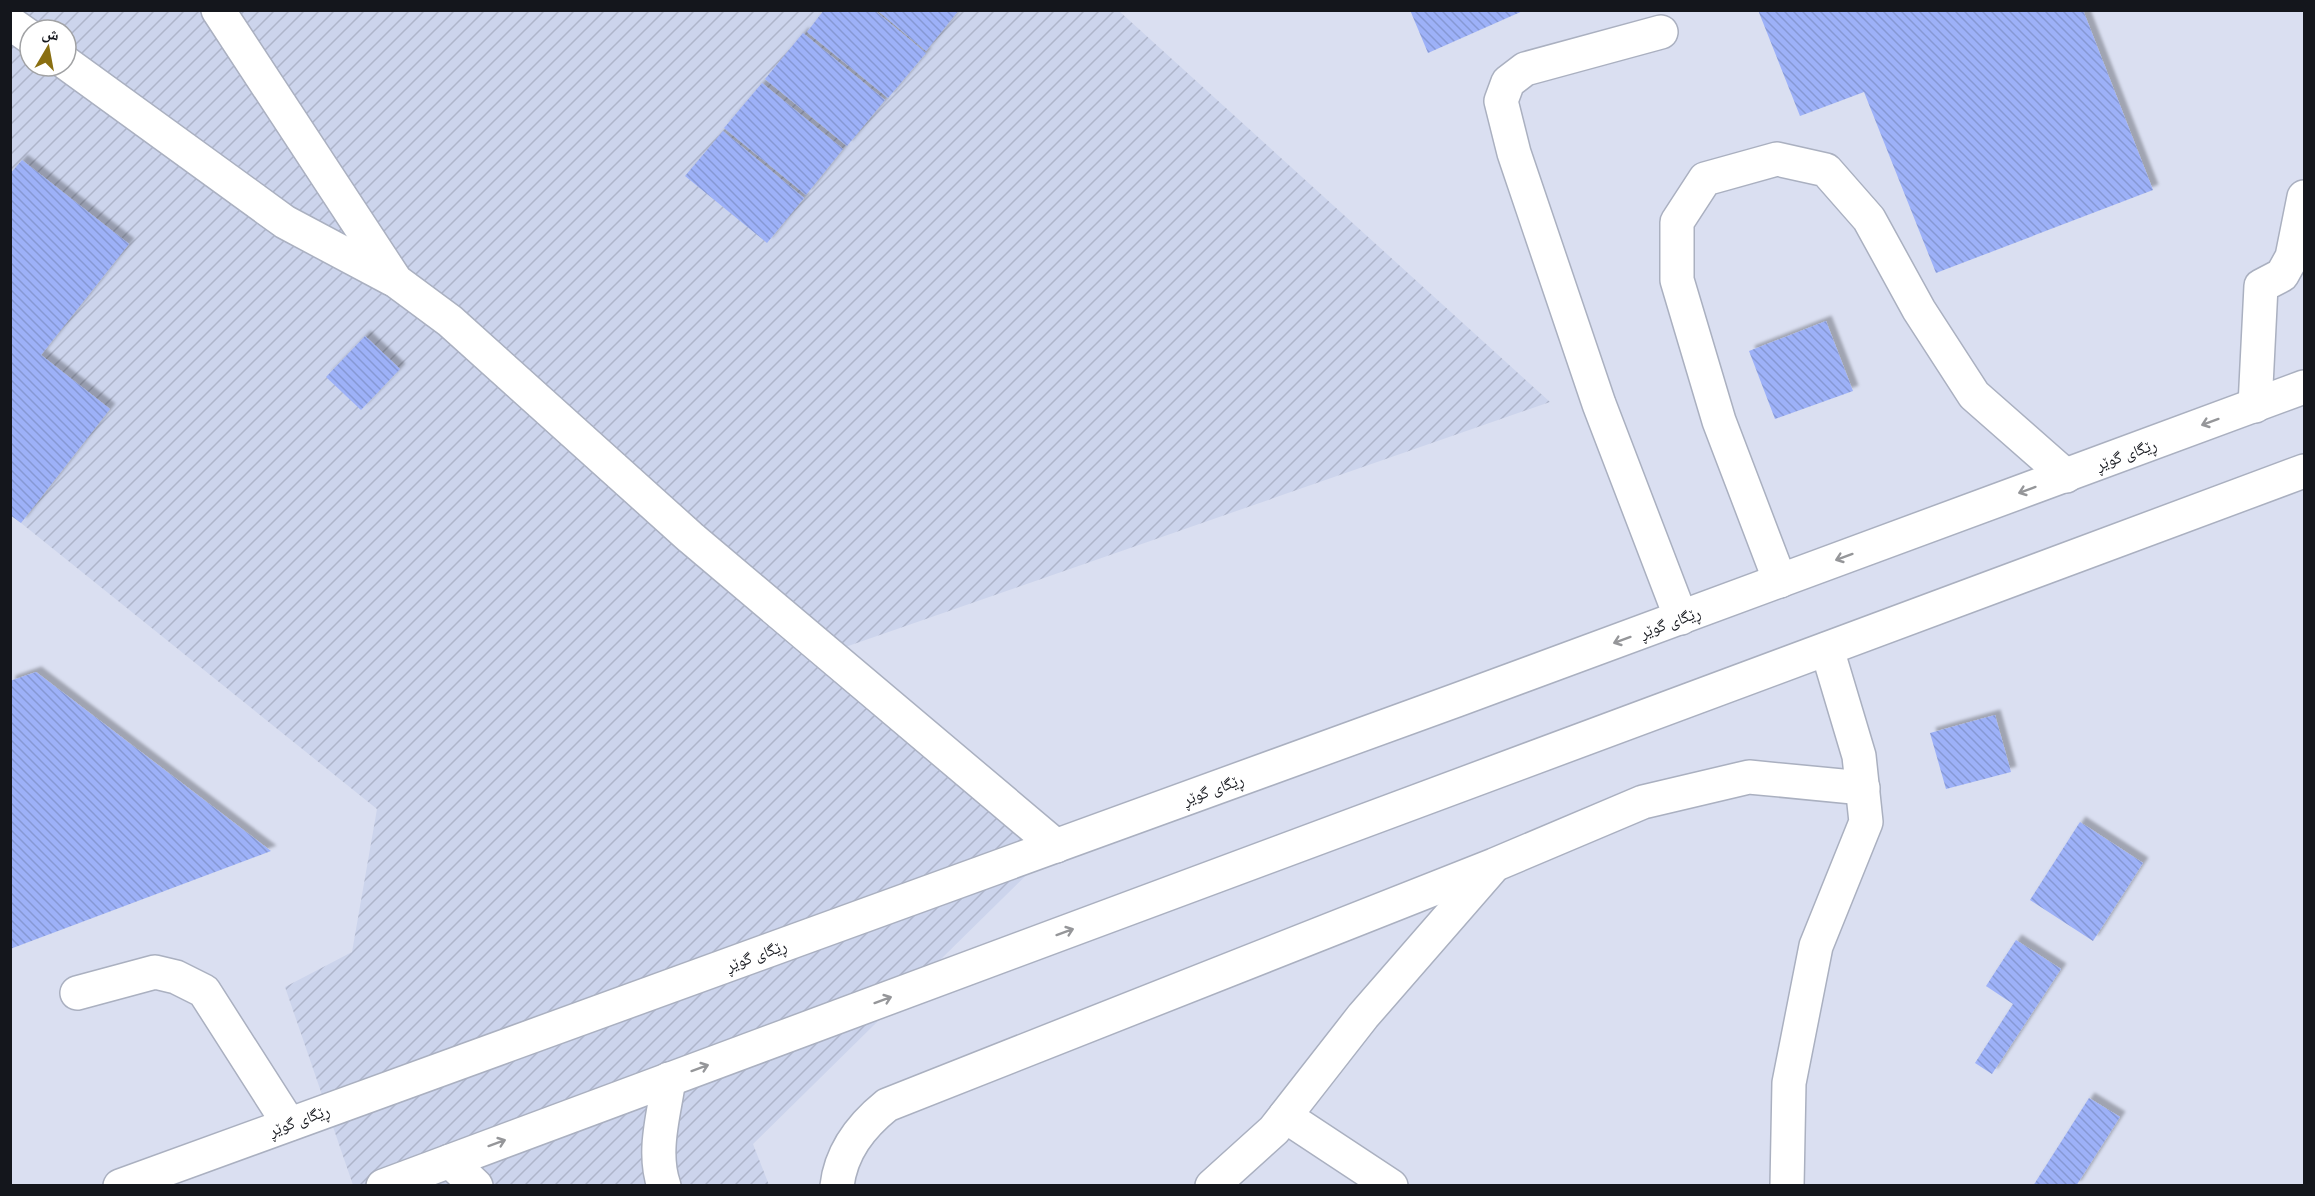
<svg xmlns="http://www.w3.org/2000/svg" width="2315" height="1196" font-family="'Space Grotesk','Noto Naskh Arabic',sans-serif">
  <defs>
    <pattern id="industrial-furrows" width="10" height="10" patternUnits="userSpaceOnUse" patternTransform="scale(1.5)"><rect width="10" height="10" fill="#ccd4ec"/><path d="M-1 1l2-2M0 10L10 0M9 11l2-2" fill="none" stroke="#aeb5ca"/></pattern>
    <pattern id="building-back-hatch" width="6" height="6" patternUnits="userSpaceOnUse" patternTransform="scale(1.5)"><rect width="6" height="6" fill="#9db1f8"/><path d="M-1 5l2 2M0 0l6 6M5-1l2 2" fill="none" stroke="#8698d4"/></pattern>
    <filter id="shadow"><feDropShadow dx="5.5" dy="-5.5" stdDeviation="1.5" flood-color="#0004"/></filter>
  </defs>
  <rect width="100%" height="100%" fill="#dadff1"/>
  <path fill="url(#industrial-furrows)" fill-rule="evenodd" d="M10 11H1119L1550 402 828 653 1056 846 753 1144 769 1185H353L285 987 352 952 377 809 11 515ZM30 30H66V66H30Z"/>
  <g fill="url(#building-back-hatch)" filter="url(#shadow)">
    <path d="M824 10H874L926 53 888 98 807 32Z"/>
    <path d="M877 10H959L926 51Z"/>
    <path d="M1410 10H1525L1428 53Z"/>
    <path d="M1758 10H2083L2153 190 1936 273 1864 92 1800 116Z"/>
    <path d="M803 33 885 100 847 146 765 79Z"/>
    <path d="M762 83 843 149 806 195 724 128Z"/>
    <path d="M723 131 804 198 767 243 685 176Z"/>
    <path d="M22 160 129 244 41 355 110 409 21 523 10 515V174Z"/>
    <path d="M1826 321 1853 391 1775 419 1749 351Z"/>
    <path d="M365 336 400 369 361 410 326 377Z"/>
    <path d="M36 672 271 851 10 949V681Z"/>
    <path d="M1995 715 2011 772 1946 789 1930 733Z"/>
    <path d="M2080 822 2143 863 2093 941 2030 900Z"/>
    <path d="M2016 940 2061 969 1992 1074 1975 1063 2013 1004 1986 986Z"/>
    <path d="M2089 1098 2120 1117 2076 1186H2033Z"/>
  </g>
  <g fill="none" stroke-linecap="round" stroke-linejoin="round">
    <g stroke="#aab0c0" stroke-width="36">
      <g id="minor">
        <path d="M218 10 396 281 450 321 690 537 1056 846"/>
        <path d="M10 23 30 37"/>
        <path d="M1661 32 1525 69 1508 82 1501 101 1514 153 1599 404 1681 618"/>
        <path d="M66 63 285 222 392 279"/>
        <path d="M2255 406 2261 286 2282 275 2292 257 2304 197"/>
        <path d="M1780 581 1719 421 1677 280V222L1705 179 1777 159 1826 170 1869 219 1919 310 1974 395 2066 476"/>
        <path d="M77 993 155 972 176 977 204 991 289 1124"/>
        <path d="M1285 1116 1391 1186"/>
        <path d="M450 1161 476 1186"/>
        <path d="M664 1186C652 1152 664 1114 669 1079"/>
        <path d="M837 1186C841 1151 861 1126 887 1105L1494 865 1643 802 1749 777 1863 788"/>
        <path d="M1212 1186 1274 1130 1363 1016 1491 869"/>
        <path d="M1787 1186 1789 1083 1816 946 1866 822 1859 756 1827 649"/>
      </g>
    </g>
    <g stroke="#aab0c0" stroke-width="36">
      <g id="highway">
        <path d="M120 1186 1457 700 2304 387"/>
        <path d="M383 1186 2304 471"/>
      </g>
    </g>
    <use href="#minor" stroke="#fff" stroke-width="33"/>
    <use href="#highway" stroke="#fff" stroke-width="33"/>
  </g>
  <defs><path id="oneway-shaft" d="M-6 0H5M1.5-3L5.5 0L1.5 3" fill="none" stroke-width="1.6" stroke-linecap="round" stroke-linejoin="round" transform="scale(1.5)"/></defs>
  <g stroke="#959699">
    <use href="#oneway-shaft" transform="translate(2210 422) rotate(160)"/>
    <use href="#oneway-shaft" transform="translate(2027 490) rotate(160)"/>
    <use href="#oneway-shaft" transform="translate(1844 557) rotate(160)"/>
    <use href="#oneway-shaft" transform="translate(1622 640) rotate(160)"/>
    <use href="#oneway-shaft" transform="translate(1065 932) rotate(-20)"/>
    <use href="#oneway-shaft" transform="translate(883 1000) rotate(-20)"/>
    <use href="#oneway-shaft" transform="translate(700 1068) rotate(-20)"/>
    <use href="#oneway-shaft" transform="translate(497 1143) rotate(-20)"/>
  </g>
  <g text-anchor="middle" stroke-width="4.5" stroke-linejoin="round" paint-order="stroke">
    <g font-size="16" fill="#14161c" stroke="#fff">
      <text transform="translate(2126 454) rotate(-20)" y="6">ڕێگای گوێڕ</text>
      <text transform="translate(1670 622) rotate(-20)" y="6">ڕێگای گوێڕ</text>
      <text transform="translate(1213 789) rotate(-20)" y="6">ڕێگای گوێڕ</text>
      <text transform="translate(756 955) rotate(-20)" y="6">ڕێگای گوێڕ</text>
      <text transform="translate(299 1120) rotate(-20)" y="6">ڕێگای گوێڕ</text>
    </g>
  </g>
  <rect width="2315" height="1196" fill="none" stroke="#14161c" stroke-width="24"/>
  <g transform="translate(48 48) rotate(10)"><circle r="28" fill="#ffffff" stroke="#a1a2a4" stroke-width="1.5"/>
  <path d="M0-4.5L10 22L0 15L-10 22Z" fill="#8a6f11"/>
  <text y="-9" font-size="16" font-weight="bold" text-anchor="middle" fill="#14161c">ش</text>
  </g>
</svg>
